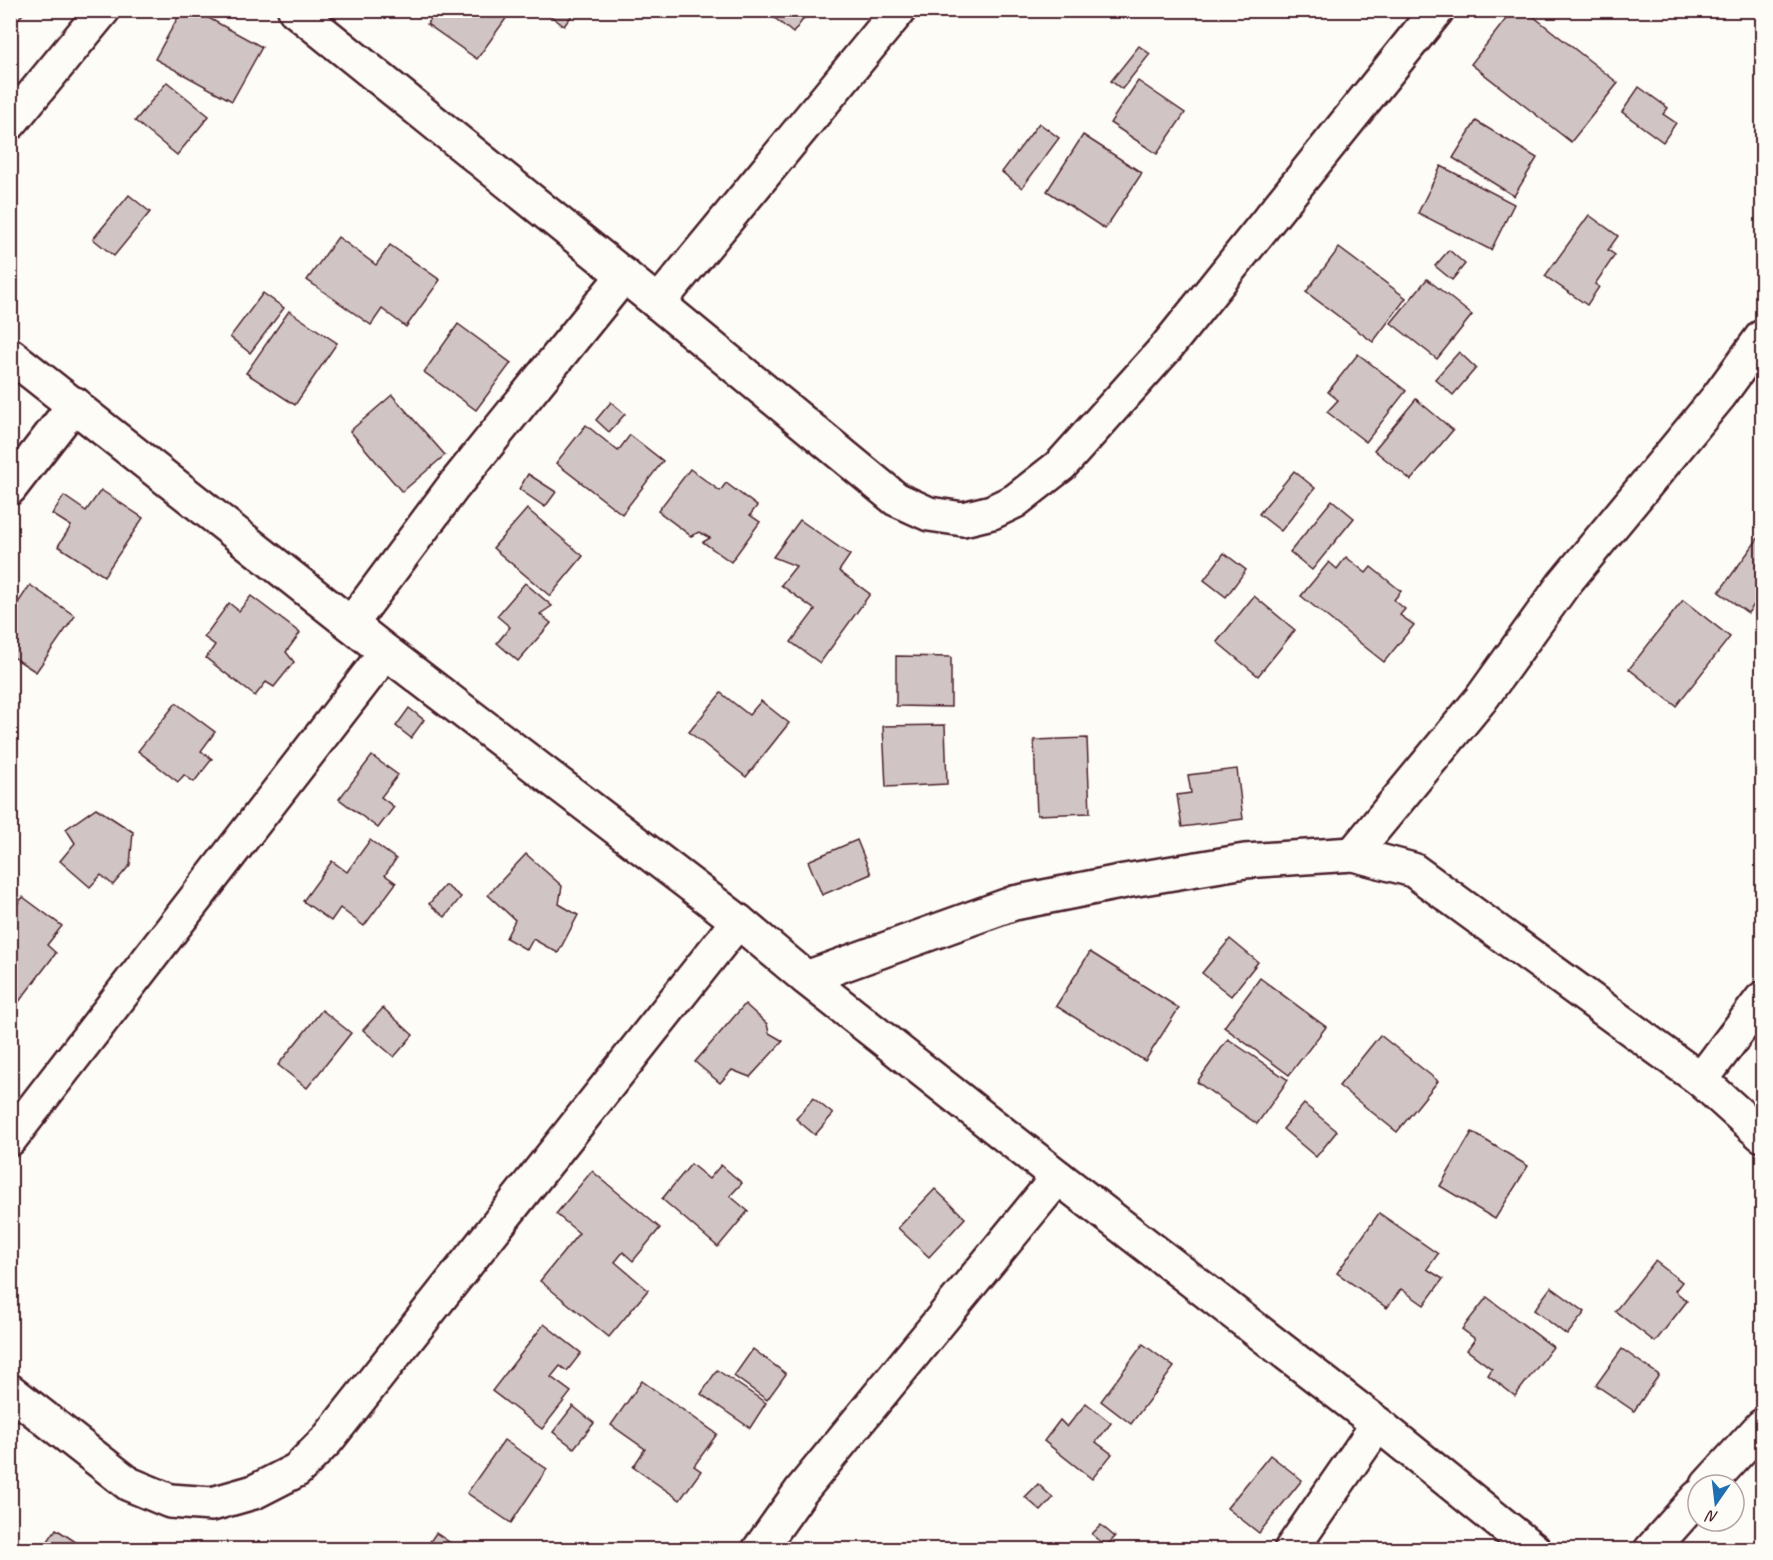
<svg xmlns="http://www.w3.org/2000/svg" width="1773" height="1560" font-family="Caveat,sans-serif">
  <rect width="100%" height="100%" fill="#fdfcf7"/>
  <filter id="ink" filterUnits="userSpaceOnUse"><feTurbulence type="fractalNoise" baseFrequency=".0167" numOctaves="2"/><feDisplacementMap in="SourceGraphic" scale="12" xChannelSelector="R" yChannelSelector="G"/><feConvolveMatrix kernelMatrix="1 2 1 2 8 2 1 2 1" color-interpolation-filters="sRGB"/></filter>
  <g filter="url(#ink)">
    <g fill="#d0c5c4" stroke="#4a1f2b" stroke-width="1.5">
      <path d="M10 10H27L10 27Z"/>
      <path d="M182 10H194L262 47 232 101 155 59Z"/>
      <path d="M437 10H512L477 59 427 24Z"/>
      <path d="M543 10H576L564 26Z"/>
      <path d="M765 10H810L793 33Z"/>
      <path d="M1513 10H1525L1618 83 1571 142 1471 64Z"/>
      <path d="M1139 46 1150 54 1122 89 1111 81Z"/>
      <path d="M1138 81 1185 113 1157 154 1110 123Z"/>
      <path d="M167 82 209 116 177 155 135 121Z"/>
      <path d="M1639 87 1668 108 1663 114 1676 123 1663 142 1622 112Z"/>
      <path d="M1476 121 1537 158 1514 196 1453 158Z"/>
      <path d="M1039 123 1059 138 1022 188 1002 172Z"/>
      <path d="M1083 135 1142 173 1105 229 1047 191Z"/>
      <path d="M1441 166 1514 204 1491 250 1418 213Z"/>
      <path d="M129 195 150 212 114 256 93 239Z"/>
      <path d="M1589 215 1618 236 1608 250 1615 255 1595 284 1599 287 1587 305 1545 276Z"/>
      <path d="M338 237 376 265 390 245 440 280 406 327 382 309 371 325 307 280Z"/>
      <path d="M1339 248 1406 298 1373 342 1306 292Z"/>
      <path d="M1449 250 1465 264 1452 280 1435 266Z"/>
      <path d="M1427 279 1472 315 1437 359 1391 323Z"/>
      <path d="M263 293 284 308 250 353 230 337Z"/>
      <path d="M289 311 337 343 295 405 246 373Z"/>
      <path d="M458 324 511 363 476 410 424 372Z"/>
      <path d="M1459 352 1476 368 1453 395 1435 379Z"/>
      <path d="M1358 354 1406 391 1366 442 1327 412 1338 400 1328 392Z"/>
      <path d="M392 395 445 455 402 492 350 431Z"/>
      <path d="M1416 399 1453 430 1411 480 1374 450Z"/>
      <path d="M611 402 625 414 609 432 596 420Z"/>
      <path d="M586 425 618 451 630 435 663 461 622 514 556 463Z"/>
      <path d="M690 469 720 491 726 483 757 506 750 515 760 522 731 562 703 542 710 538 699 532 691 536 658 511Z"/>
      <path d="M1294 471 1315 488 1281 531 1259 514Z"/>
      <path d="M528 474 556 492 545 507 519 489Z"/>
      <path d="M101 490 143 518 104 576 58 546 71 526 52 514 64 496 86 511Z"/>
      <path d="M1332 500 1354 518 1312 570 1290 552Z"/>
      <path d="M527 509 583 556 550 596 493 548Z"/>
      <path d="M800 520 850 555 839 571 870 594 820 663 791 642 815 610 781 585 796 566 773 557Z"/>
      <path d="M1762 533V594L1748 613 1719 592Z"/>
      <path d="M1224 553 1246 570 1226 597 1204 580Z"/>
      <path d="M1346 557 1366 573 1371 567 1401 591 1394 600 1405 609 1400 615 1414 625 1384 662 1301 596 1329 562 1337 569Z"/>
      <path d="M525 583 552 606 540 614 551 623 518 661 497 643 510 627 497 616Z"/>
      <path d="M30 585 75 616 36 672 10 655V597L18 603Z"/>
      <path d="M251 596 300 633 286 652 294 662 274 687 266 682 255 696 206 658 215 645 204 637 229 603 239 611Z"/>
      <path d="M1254 596 1295 630 1258 676 1217 642Z"/>
      <path d="M1683 600 1730 637 1676 706 1629 669Z"/>
      <path d="M896 656 951 657V707L896 706Z"/>
      <path d="M721 693 749 715 761 701 789 723 746 777 689 732Z"/>
      <path d="M176 703 215 732 201 751 212 759 194 782 184 775 178 782 138 751Z"/>
      <path d="M409 708 424 720 411 738 396 726Z"/>
      <path d="M945 725 947 784 886 787 883 726Z"/>
      <path d="M1087 738 1090 813 1037 815 1034 740Z"/>
      <path d="M372 756 398 775 381 797 394 807 378 828 339 799Z"/>
      <path d="M1237 769 1243 819 1182 827 1177 795 1191 793 1188 775Z"/>
      <path d="M96 808 133 832 130 865 113 885 101 875 90 887 60 861 75 843 66 829Z"/>
      <path d="M370 840 396 859 385 875 396 883 364 926 340 908 331 921 303 901 332 861 347 872Z"/>
      <path d="M857 840 871 874 822 895 808 861Z"/>
      <path d="M526 854 562 886 559 904 578 915 558 953 533 939 527 950 506 938 515 920 488 895Z"/>
      <path d="M445 885 461 897 445 917 429 904Z"/>
      <path d="M23 897 62 926 47 945 56 953 18 1003 10 998V913Z"/>
      <path d="M1230 939 1258 962 1231 996 1202 973Z"/>
      <path d="M1090 952 1179 1008 1145 1061 1056 1006Z"/>
      <path d="M1260 978 1326 1027 1289 1075 1224 1027Z"/>
      <path d="M745 1004 767 1024 769 1033 783 1041 750 1077 732 1070 720 1083 695 1062Z"/>
      <path d="M383 1008 413 1035 394 1057 363 1030Z"/>
      <path d="M322 1010 351 1033 307 1088 278 1065Z"/>
      <path d="M1380 1035 1438 1081 1397 1132 1339 1086Z"/>
      <path d="M1228 1039 1288 1080 1257 1124 1197 1082Z"/>
      <path d="M813 1098 833 1114 815 1135 796 1119Z"/>
      <path d="M1304 1104 1337 1131 1316 1157 1283 1129Z"/>
      <path d="M1472 1132 1528 1166 1495 1219 1440 1186Z"/>
      <path d="M691 1164 709 1179 721 1165 742 1183 730 1196 748 1211 718 1247 662 1199Z"/>
      <path d="M592 1171 660 1228 633 1261 623 1252 615 1262 648 1290 609 1337 540 1281 579 1233 556 1214Z"/>
      <path d="M935 1189 965 1218 929 1257 898 1228Z"/>
      <path d="M1379 1213 1438 1254 1427 1269 1443 1279 1424 1305 1401 1289 1387 1308 1337 1273Z"/>
      <path d="M1655 1261 1682 1282 1675 1291 1687 1301 1655 1342 1615 1311Z"/>
      <path d="M1551 1287 1585 1312 1567 1335 1534 1310Z"/>
      <path d="M1487 1297 1553 1347 1515 1396 1488 1375 1492 1369 1467 1350 1475 1339 1462 1329Z"/>
      <path d="M544 1324 581 1353 567 1371 560 1366 551 1377 571 1392 542 1429 492 1391Z"/>
      <path d="M1143 1344 1174 1367 1131 1424 1101 1401Z"/>
      <path d="M753 1349 786 1374 767 1400 734 1376Z"/>
      <path d="M1622 1349 1659 1375 1634 1411 1596 1385Z"/>
      <path d="M717 1370 766 1403 750 1428 701 1394Z"/>
      <path d="M642 1381 717 1434 694 1466 701 1471 680 1500 633 1467 645 1449 611 1425Z"/>
      <path d="M1086 1403 1111 1423 1096 1442 1112 1454 1092 1479 1044 1441 1060 1420 1067 1427Z"/>
      <path d="M573 1406 594 1423 574 1448 553 1432Z"/>
      <path d="M504 1440 547 1469 511 1523 467 1493Z"/>
      <path d="M1270 1455 1302 1480 1259 1533 1227 1508Z"/>
      <path d="M1038 1484 1053 1498 1041 1511 1025 1497Z"/>
      <path d="M1101 1525 1115 1537 1106 1546 1092 1534Z"/>
      <path d="M56 1529 82 1546 80 1550H42Z"/>
      <path d="M436 1533 461 1550H424Z"/>
    </g>
    <g fill="none" stroke-linecap="round" stroke-linejoin="round">
      <g stroke="#4a1f2b" stroke-width="38">
        <g id="minor">
          <path d="M295 10 658 303 896 499 929 514 963 519 992 512 1015 501 1061 465 1165 349 1437 10"/>
          <path d="M10 123 103 10"/>
          <path d="M658 303 899 10"/>
          <path d="M10 355 386 652 738 921 806 978 1058 1177 1378 1424 1534 1550"/>
          <path d="M10 488 75 404"/>
          <path d="M351 624 453 487 624 275"/>
          <path d="M1353 854 1481 699 1563 585 1719 396 1762 337"/>
          <path d="M806 978 1014 903 1125 881 1245 861 1353 854 1413 870 1701 1080 1762 1135"/>
          <path d="M1701 1080 1762 999"/>
          <path d="M10 1139 386 652"/>
          <path d="M10 1391 129 1484 170 1501 212 1504 254 1492 297 1470 327 1440 738 921"/>
          <path d="M1708 1485 1762 1426"/>
          <path d="M759 1550 801 1491 1058 1177"/>
          <path d="M1291 1550 1378 1424"/>
          <path d="M1651 1550 1698 1497"/>
        </g>
      </g>
      <use href="#minor" stroke="#fdfcf7" stroke-width="33"/>
    </g>
  </g>
  <rect width="1773" height="1560" fill="none" stroke="#fdfcf7" stroke-width="36"/>
  <rect x="18" y="18" width="1737" height="1524" fill="none" stroke="#4a1f2b" stroke-width="2" filter="url(#ink)"/>
  <g transform="translate(1716 1503) rotate(194)"><circle r="28" fill="#fdfcf7" stroke="#b5a4a5" stroke-width="1.5"/>
  <path d="M0-4.5L10 22L0 15L-10 22Z" fill="#1f6fb2"/>
  <text y="-9" font-size="16" font-weight="bold" text-anchor="middle" fill="#4a1f2b">N</text>
  </g>
</svg>
